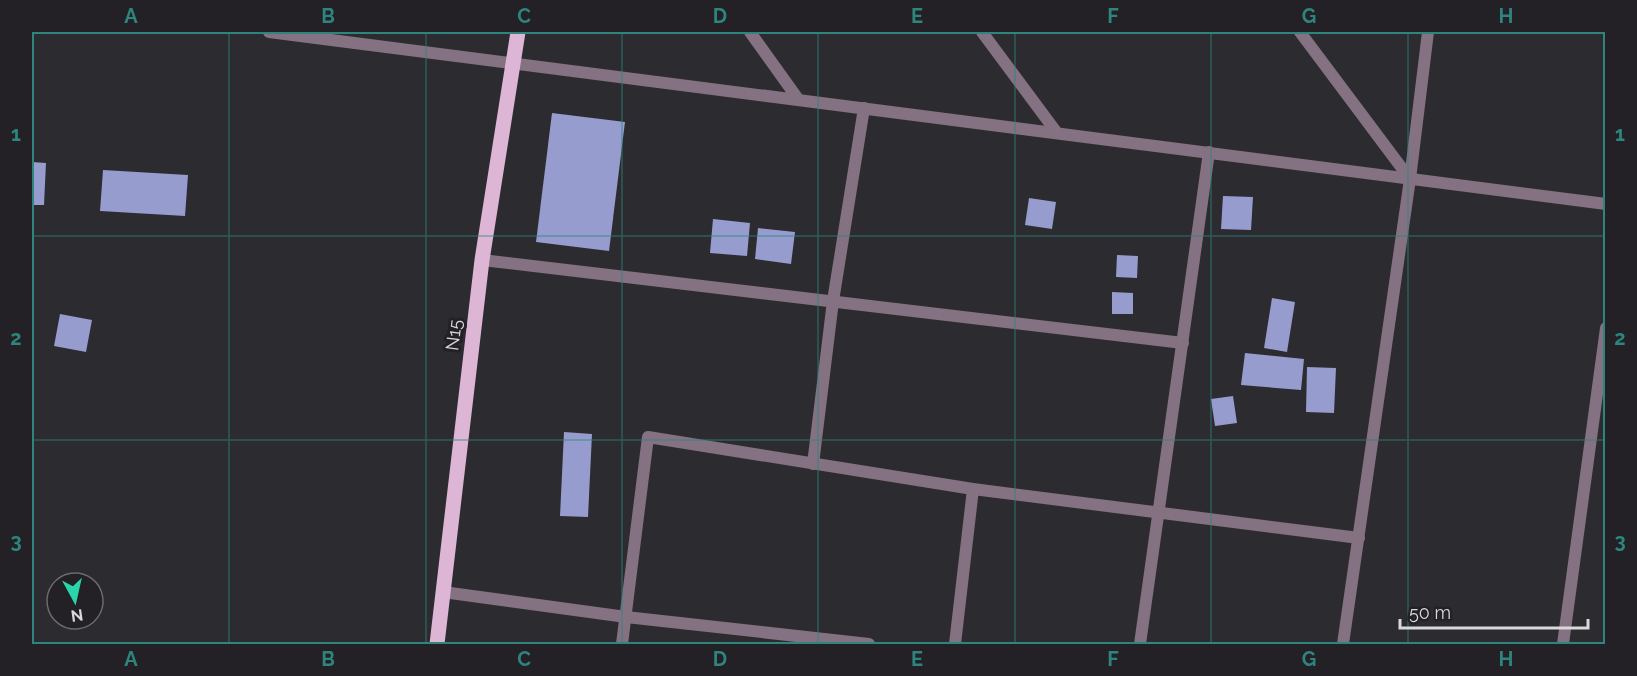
<svg xmlns="http://www.w3.org/2000/svg" width="1637" height="676" font-family="Raleway,sans-serif">
  <rect width="100%" height="100%" fill="#2c2b2f"/>
  <g fill="#969cce">
    <path d="M552 113 625 122 609 251 536 242Z"/>
    <path d="M32 162 46 163 44 205H32Z"/>
    <path d="M103 170 188 175 185 216 100 211Z"/>
    <path d="M1223 196 1253 197 1251 230 1221 229Z"/>
    <path d="M1029 198 1056 202 1052 229 1025 225Z"/>
    <path d="M713 219 750 223 747 256 710 253Z"/>
    <path d="M758 228 795 232 791 264 755 259Z"/>
    <path d="M1117 255 1138 256 1137 278 1116 277Z"/>
    <path d="M1112 292 1133 293V314H1112Z"/>
    <path d="M1272 298 1295 302 1287 352 1264 348Z"/>
    <path d="M60 314 92 320 86 352 54 346Z"/>
    <path d="M1245 353 1304 359 1301 390 1241 385Z"/>
    <path d="M1307 367 1336 368 1334 413 1306 412Z"/>
    <path d="M1233 396 1237 423 1215 426 1211 399Z"/>
    <path d="M564 432 592 434 588 517 560 516Z"/>
  </g>
  <g fill="none" stroke-linecap="round" stroke-linejoin="round">
    <g stroke="#847181" stroke-width="12">
      <path d="M269 32 1606 204"/>
      <path d="M750 32 798 99"/>
      <path d="M982 32 1057 133"/>
      <path d="M1300 32 1410 179"/>
      <path d="M482 260 1183 343"/>
      <path d="M813 464 833 301 864 108"/>
      <path d="M443 592 626 617 869 644"/>
      <path d="M622 644 648 437 973 489 1359 538"/>
      <path d="M955 644 973 489"/>
      <path d="M1140 644 1209 152"/>
      <path d="M1343 644 1410 179 1428 32"/>
      <path d="M1563 644 1606 328"/>
    </g>
    <path stroke="#ddb6d6" stroke-width="15" d="M437 644 482 260 518 32"/>
  </g>
  <path fill="none" stroke="#2d857e" stroke-width="1.5" stroke-opacity="0.55" d="M229 32V644M426 32V644M622 32V644M818 32V644M1015 32V644M1211 32V644M1408 32V644M32 236H1606M32 440H1606"/>
  <g text-anchor="middle" stroke-width="6" stroke-linejoin="round" paint-order="stroke">
    <g font-size="18" fill="#d9d8da" stroke="#232125">
      <text transform="translate(454 335) rotate(-83)" y="6">N15</text>
    </g>
  </g>
  <rect width="1637" height="676" fill="none" stroke="#232125" stroke-width="66"/>
  <g transform="translate(75 601) rotate(172)"><circle r="28" fill="#232125" stroke="#6c6a6d" stroke-width="1.5"/>
  <path d="M0-4.5L10 22L0 15L-10 22Z" fill="#2ad5ac"/>
  <text y="-9" font-size="16" font-weight="bold" text-anchor="middle" fill="#d9d8da">N</text>
  </g>
  <path d="M1400 619v9h188v-9" fill="none" stroke="#d9d8da" stroke-width="3"/>
  <text x="1409" y="619" font-size="18" fill="#d9d8da" stroke="#232125" stroke-width="4.5" paint-order="stroke">50 m</text>
  <rect x="33" y="33" width="1571" height="610" fill="none" stroke="#2d857e" stroke-width="2"/>
  <g font-size="20" text-anchor="middle" font-weight="bold" fill="#2d857e">
    <text x="131" y="23">A</text>
    <text x="328" y="23">B</text>
    <text x="524" y="23">C</text>
    <text x="720" y="23">D</text>
    <text x="917" y="23">E</text>
    <text x="1113" y="23">F</text>
    <text x="1309" y="23">G</text>
    <text x="1506" y="23">H</text>
    <text x="16" y="141">1</text>
    <text x="1620" y="141">1</text>
    <text x="16" y="345">2</text>
    <text x="1620" y="345">2</text>
    <text x="16" y="548">3</text>
    <text x="1620" y="548">3</text>
    <text x="131" y="666">A</text>
    <text x="328" y="666">B</text>
    <text x="524" y="666">C</text>
    <text x="720" y="666">D</text>
    <text x="917" y="666">E</text>
    <text x="1113" y="666">F</text>
    <text x="1309" y="666">G</text>
    <text x="1506" y="666">H</text>
  </g>
</svg>
